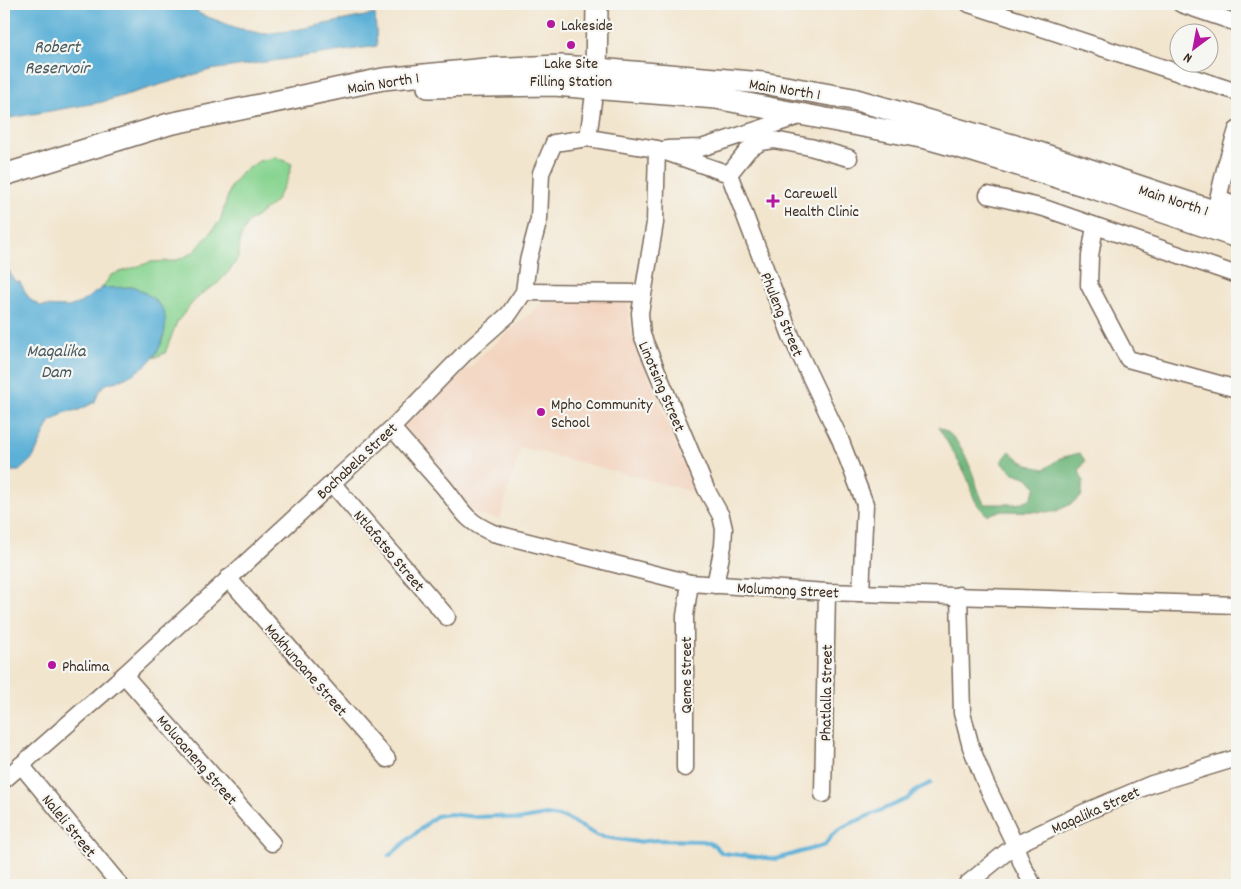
<svg xmlns="http://www.w3.org/2000/svg" width="1241" height="889" font-family="Dekko,sans-serif">
  <rect width="100%" height="100%" fill="#f6f6f2"/>
  <filter id="ink" filterUnits="userSpaceOnUse"><feTurbulence type="fractalNoise" baseFrequency=".02" numOctaves="2"/><feDisplacementMap in="SourceGraphic" scale="10" xChannelSelector="R" yChannelSelector="G"/><feConvolveMatrix kernelMatrix="1 2 1 2 8 2 1 2 1" color-interpolation-filters="sRGB"/></filter>
  <filter id="wash" filterUnits="userSpaceOnUse"><feTurbulence type="fractalNoise" baseFrequency=".0096" numOctaves="4" result="noise"/><feDisplacementMap in="SourceGraphic" scale="20" xChannelSelector="R" yChannelSelector="G"/><feGaussianBlur stdDeviation="1.12" result="paint"/><feColorMatrix in="noise" values="0 0 0 0 0 0 0 0 0 0 0 0 0 0 0 0 0 1.4 0 .05"/><feComposite in="paint" operator="in"/></filter>
  <g filter="url(#wash)">
    <rect width="100%" height="100%" fill="#f2e5ce"/>
    <g fill="#f3d4bf">
      <path d="M1237 152V202L1223 198Z"/>
      <path d="M619 299 628 304 631 333 695 492 521 447 500 519 475 514 403 426 466 370 472 367 479 357 545 301Z"/>
    </g>
    <path fill="#88d491" stroke="#627f58" d="M276 157 292 164 288 178 275 202 247 224 240 239 239 256 231 269 218 283 204 292 193 302 177 322 165 353 154 358 162 341 164 310 153 298 135 287 102 288 111 275 151 262 173 261 183 258 195 251 220 221 231 186 242 172 259 161Z"/>
    <path fill="#6eb67b" stroke="#54704c" d="M938 427C967 438 972 479 984 504H1017L1030 499 1036 487 1028 478 1014 473 1001 462 1010 451C1021 462 1029 467 1045 469L1060 458 1080 453 1085 461 1079 471 1083 481 1081 497 1069 505 1054 512 1000 511 987 515C969 499 974 490 964 471 955 456 947 441 938 427Z"/>
    <g fill="#5bb0d7" stroke="#4b6d7a">
      <path d="M4 4H191L200 14 237 28 264 34 295 30 375 14 377 46 210 70 102 102 4 119Z"/>
      <path d="M4 261 14 281 20 282 27 295 32 301 41 306 68 307 80 303 102 288 135 287 153 298 164 310C165 316 166 323 165 329 163 352 145 369 125 378 107 386 103 379 95 402L79 410 66 412 50 422 33 458 19 471H4Z"/>
    </g>
    <g fill="none" stroke-linecap="round" stroke-linejoin="round">
      <path stroke="#5bb0d7" stroke-width="4" d="M389 856 436 816 449 814 477 817 498 816 517 820 546 815 566 818 598 836 637 842 655 840 703 841 714 845 722 853 776 859 825 845 832 835 845 826 907 799 918 789 931 783"/>
    </g>
  </g>
  <g filter="url(#ink)">
    <g fill="none" stroke-linecap="round" stroke-linejoin="round">
      <g stroke="#7b6b5c" stroke-width="19">
        <g id="minor">
          <path d="M969 4 1237 92"/>
          <path d="M1181 4 1237 23"/>
          <path d="M1237 130 1226 165 1218 199 1237 206"/>
          <path d="M588 138 657 149 729 174 791 336 840 439 865 504 861 593"/>
          <path d="M657 149 655 223 640 313 642 335 706 489 721 516 724 529 723 546 715 585"/>
          <path d="M667 149 701 148 803 115"/>
          <path d="M729 174 749 149 761 142 774 140 810 147 849 158"/>
          <path d="M988 195 1044 208 1237 275"/>
          <path d="M1095 226 1090 256 1089 285 1128 359 1237 389"/>
          <path d="M524 292 642 293"/>
          <path d="M392 428C409 447 426 467 443 486 462 509 463 520 493 533L690 583 827 592 1237 605"/>
          <path d="M332 483 447 617"/>
          <path d="M228 578 387 759"/>
          <path d="M959 595 962 713 971 747 985 782 1015 845 1022 864 1033 885"/>
          <path d="M124 675 272 843"/>
          <path d="M21 765 120 885"/>
          <path d="M685 768V616L690 583"/>
          <path d="M4 780 124 675 392 428 464 354 509 314 524 292 528 261 539 219 541 173 554 143 588 138 595 87"/>
          <path d="M823 794 827 592"/>
          <path d="M966 885 1015 845 1083 813 1152 784 1237 758"/>
        </g>
      </g>
      <g stroke="#7b6b5c" stroke-width="24">
        <g id="major">
          <path d="M596 82 597 4"/>
          <path d="M428 87 554 85 716 98 926 138 976 152 1096 189 1237 237"/>
          <path d="M4 175 169 124 383 79 486 69 562 66 763 83 853 99 1036 152 1237 219"/>
        </g>
      </g>
      <use href="#minor" stroke="#fff" stroke-width="16"/>
      <use href="#major" stroke="#fff" stroke-width="21"/>
    </g>
  </g>
  <g fill="#b5179e" stroke="#f6f6f2" stroke-width="2">
    <circle cx="551" cy="24" r="5"/>
    <circle cx="571" cy="45" r="5"/>
    <path d="M770.5 193.5h5v5h5v5h-5v5h-5v-5h-5v-5h5z"/>
    <circle cx="541" cy="412" r="5"/>
    <circle cx="52" cy="665" r="5"/>
  </g>
  <g text-anchor="middle" stroke-width="4.5" stroke-linejoin="round" paint-order="stroke">
    <g font-size="16" fill="#3b2a1e" stroke="#f6f6f2" text-anchor="start">
      <text x="561" y="30">Lakeside</text>
      <text x="571" y="68" text-anchor="middle">Lake Site<tspan x="571" dy="18">Filling Station</tspan></text>
      <text x="784" y="198">Carewell<tspan x="784" dy="18">Health Clinic</tspan></text>
      <text x="551" y="409">Mpho Community<tspan x="551" dy="18">School</tspan></text>
      <text x="62" y="671">Phalima</text>
    </g>
    <g font-size="16" fill="#3b2a1e" stroke="#f6f6f2">
      <text transform="translate(383 82) rotate(-9)" y="6">Main North 1</text>
      <text transform="translate(785 88) rotate(9)" y="6">Main North 1</text>
      <text transform="translate(1174 199) rotate(18)" y="6">Main North 1</text>
      <text transform="translate(783 314) rotate(68)" y="6">Phuleng Street</text>
      <text transform="translate(663 386) rotate(67)" y="6">Linotsing Street</text>
      <text transform="translate(356 460) rotate(-43)" y="6">Bochabela Street</text>
      <text transform="translate(390 550) rotate(50)" y="6">Ntlafatso Street</text>
      <text transform="translate(788 589) rotate(3)" y="6">Molumong Street</text>
      <text transform="translate(307 669) rotate(49)" y="6">Makhunoane Street</text>
      <text transform="translate(685 675) rotate(-90)" y="6">Qeme Street</text>
      <text transform="translate(825 693) rotate(-89)" y="6">Phatlalla Street</text>
      <text transform="translate(198 759) rotate(49)" y="6">Moluoaneng Street</text>
      <text transform="translate(1095 809) rotate(-24)" y="6">Maqalika Street</text>
      <text transform="translate(70 825) rotate(51)" y="6">Naleli Street</text>
    </g>
    <g font-size="18" font-style="italic" fill="#46595f" stroke="#f6f6f2">
      <text x="57" y="52">Robert<tspan x="57" dy="21">Reservoir</tspan></text>
      <text x="56" y="356">Maqalika<tspan x="56" dy="21">Dam</tspan></text>
    </g>
  </g>
  <rect width="1241" height="889" fill="none" stroke="#f6f6f2" stroke-width="20"/>
  <g transform="translate(1194 48) rotate(212)"><circle r="24" fill="#f6f6f2" stroke="#aba49d"/>
  <path d="M0-4L9 19L0 12L-9 19Z" fill="#b5179e"/>
  <text y="-8" font-size="14" font-weight="bold" text-anchor="middle" fill="#3b2a1e">N</text>
  </g>
</svg>
